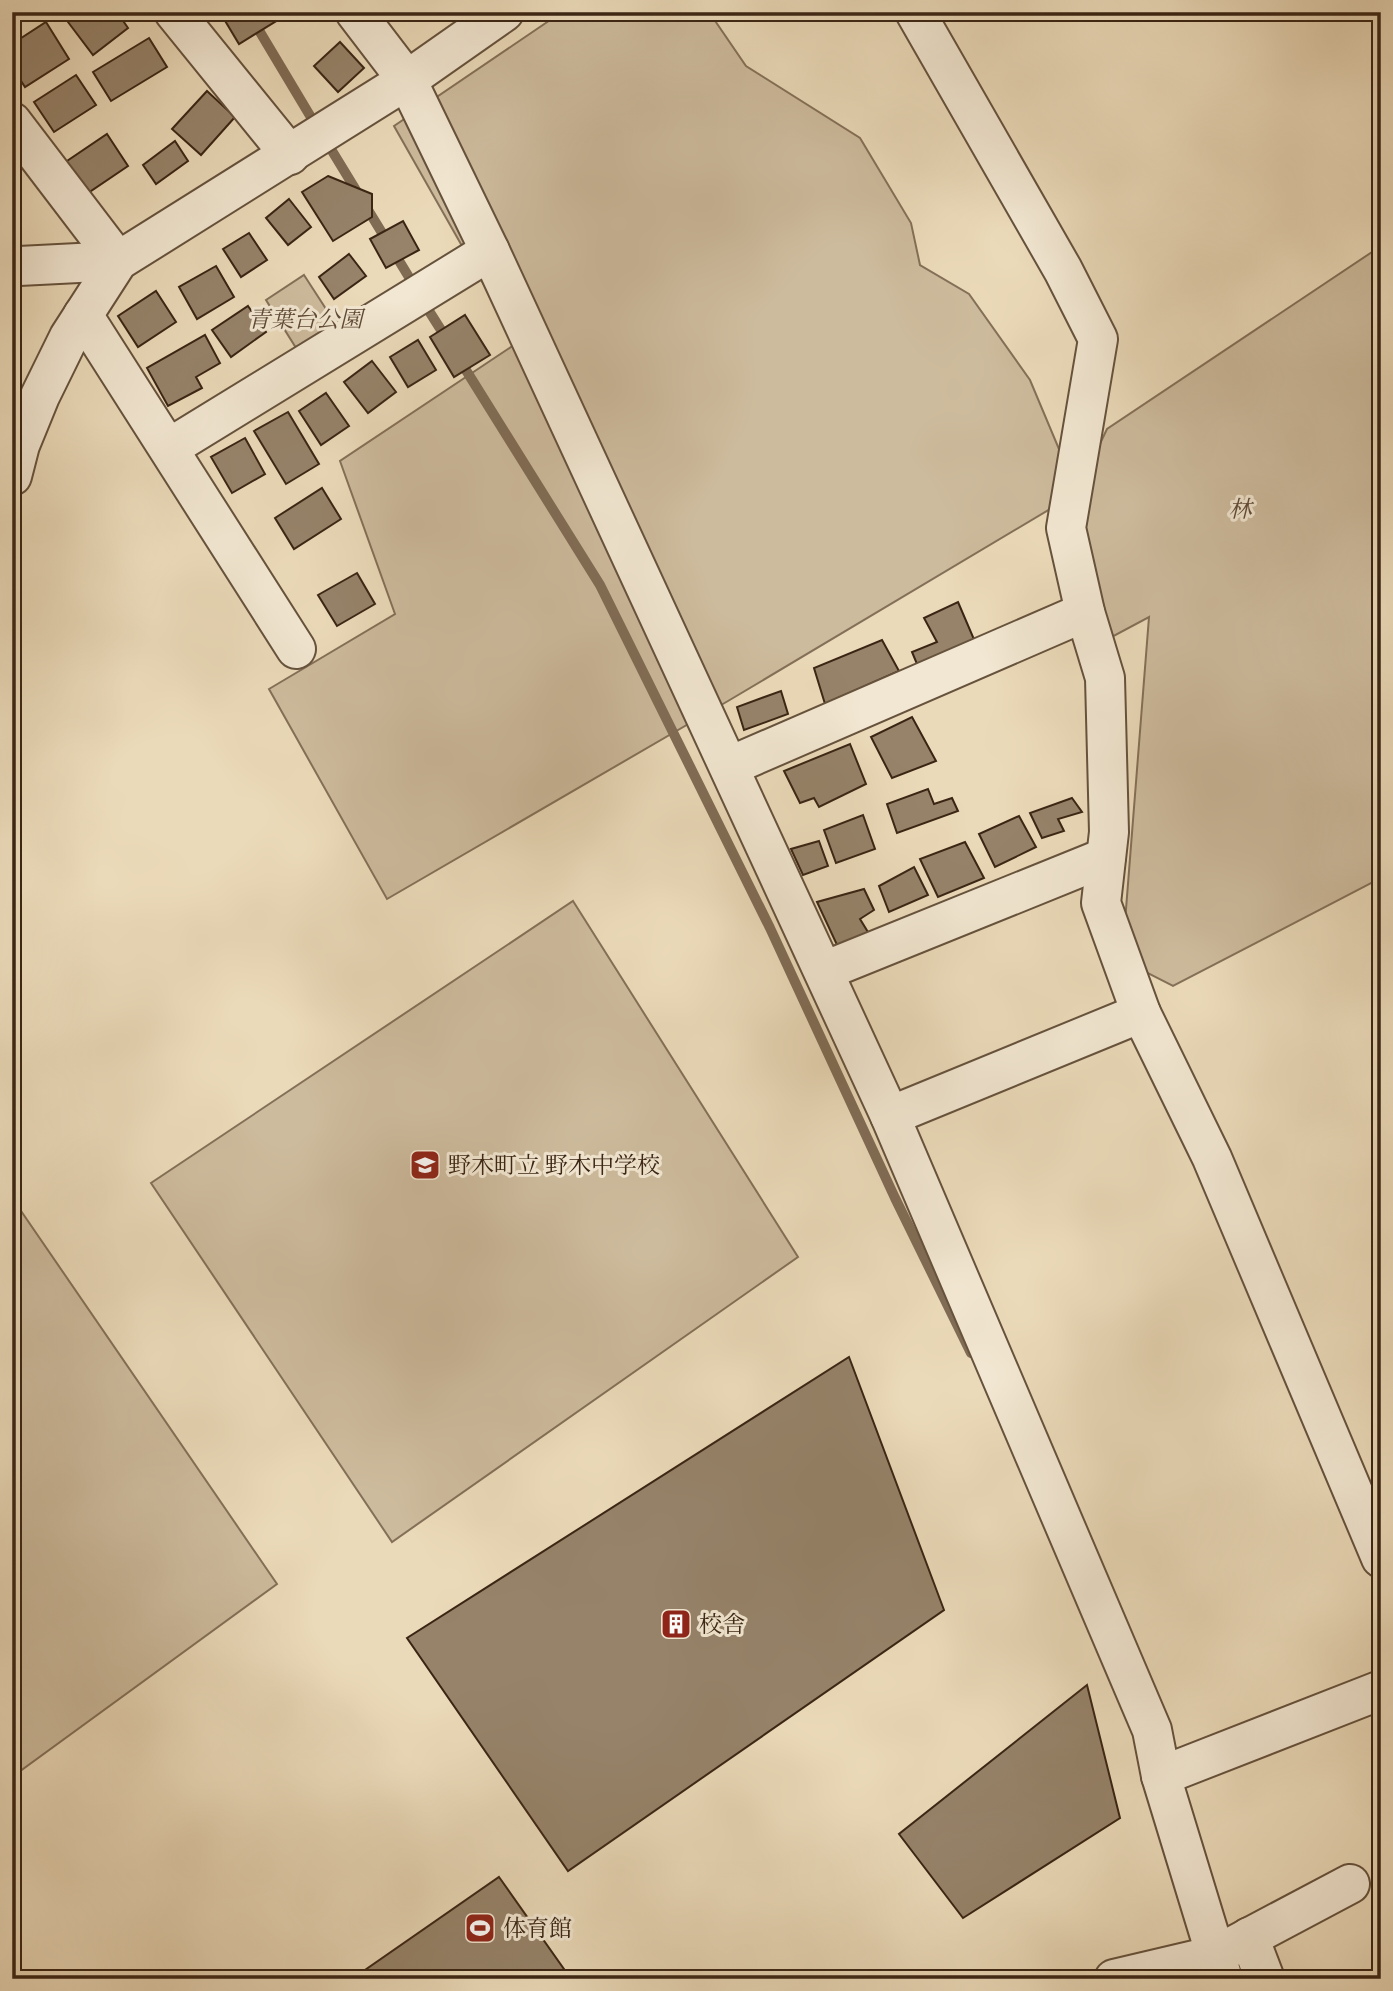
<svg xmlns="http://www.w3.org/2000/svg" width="1393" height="1991" font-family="'IM FELL French Canon','Noto Serif JP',serif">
  <rect width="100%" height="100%" fill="#ebdab9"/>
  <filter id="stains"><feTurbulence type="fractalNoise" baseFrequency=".00286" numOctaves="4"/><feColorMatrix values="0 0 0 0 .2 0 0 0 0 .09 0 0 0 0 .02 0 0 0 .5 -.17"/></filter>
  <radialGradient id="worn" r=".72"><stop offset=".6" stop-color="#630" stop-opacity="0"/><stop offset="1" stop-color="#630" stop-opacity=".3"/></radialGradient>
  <g fill="#cdbb9d" stroke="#847058" stroke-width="2">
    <path d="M562 12H709L746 66 860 138 911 223 920 265 969 294 1030 380 1077 492 1107 429 1381 246V878L1173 986 1122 960 1149 617 1108 639 1077 493 728 701 387 899 269 689 395 614 340 461 517 343 394 126Z"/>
    <path d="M304 275 337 326 298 351 266 300Z"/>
    <path d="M573 901 798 1257 392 1542 151 1183Z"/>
    <path d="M19 1208 277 1584 12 1777V1212Z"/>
  </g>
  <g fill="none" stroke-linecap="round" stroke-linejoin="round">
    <g stroke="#806c55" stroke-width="10">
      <path d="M254 22 318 129"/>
      <path d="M326 141 415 287"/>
      <path d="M422 300 448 341"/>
      <path d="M459 359 600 585 770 928 895 1198 971 1353"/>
    </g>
  </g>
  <g fill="#96836a" stroke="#3a2514" stroke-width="2">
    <path d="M81 12H117L128 28 93 55 68 22Z"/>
    <path d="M224 12H291L239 44 221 14Z"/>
    <path d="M46 22 69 59 25 87 12 67V44Z"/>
    <path d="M149 38 167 67 111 101 93 72Z"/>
    <path d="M340 42 364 68 338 92 314 66Z"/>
    <path d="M76 75 96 105 54 132 34 102Z"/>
    <path d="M207 91 235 117 201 155 172 129Z"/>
    <path d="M107 134 128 166 85 195 64 163Z"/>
    <path d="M175 141 188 161 156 184 143 165Z"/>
    <path d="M328 176 372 194V217L333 241 302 192Z"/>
    <path d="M289 199 311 227 288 245 266 218Z"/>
    <path d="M403 221 419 250 386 268 370 239Z"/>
    <path d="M249 233 267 260 241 277 223 249Z"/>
    <path d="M349 254 366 276 334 299 319 277Z"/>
    <path d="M216 266 234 297 197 319 179 287Z"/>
    <path d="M156 291 176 322 138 347 118 316Z"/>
    <path d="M248 306 266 332 231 357 212 330Z"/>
    <path d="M465 315 490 355 454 377 430 337Z"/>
    <path d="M205 335 220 363 196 377 202 388 168 406 147 368Z"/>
    <path d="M418 340 436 370 408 387 390 357Z"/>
    <path d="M372 361 396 392 368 413 344 382Z"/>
    <path d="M326 393 349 426 321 445 299 411Z"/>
    <path d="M288 412 319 464 286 484 254 431Z"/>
    <path d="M245 438 265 474 232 493 211 457Z"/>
    <path d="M322 488 341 519 294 549 275 518Z"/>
    <path d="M357 573 375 604 337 626 318 595Z"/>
    <path d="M958 602 976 644 922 676 912 652 937 642 924 618Z"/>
    <path d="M882 640 899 671 825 704 814 668Z"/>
    <path d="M781 691 788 714 744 730 737 707Z"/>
    <path d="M912 717 936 761 892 778 871 737Z"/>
    <path d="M850 744 866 784 819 807 814 798 800 803 784 771Z"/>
    <path d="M928 789 934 804 952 798 958 811 897 833 887 804Z"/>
    <path d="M1072 798 1082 812 1058 819 1064 831 1042 838 1030 813Z"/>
    <path d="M863 815 875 849 836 863 824 830Z"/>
    <path d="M1019 816 1036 847 995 867 979 834Z"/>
    <path d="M819 841 828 866 803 875 791 849Z"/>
    <path d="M965 842 984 878 938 897 920 859Z"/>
    <path d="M914 867 928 895 889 912 879 886Z"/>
    <path d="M864 889 874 910 860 919 871 937 838 947 817 902Z"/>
    <path d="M849 1357 944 1610 568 1871 407 1638Z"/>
    <path d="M1087 1685 1120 1818 963 1918 899 1834Z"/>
    <path d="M499 1877 571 1979H352Z"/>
  </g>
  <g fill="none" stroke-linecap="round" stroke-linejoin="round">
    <g stroke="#66523d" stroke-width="42">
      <g id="minor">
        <path d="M174 12 290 155"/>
        <path d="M504 12 407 80 490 251 890 1116 1152 1730 1161 1776 1223 1979"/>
        <path d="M915 12 1063 270 1098 339 1066 528 1085 612 1105 678 1109 832 1101 903 1141 1013"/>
        <path d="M12 122 118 261"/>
        <path d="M12 268 19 266 118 261"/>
        <path d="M83 315 296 649"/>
        <path d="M169 448 490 251"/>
        <path d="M12 476 20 445 40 396 69 337 118 261 407 80 355 12"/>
        <path d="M730 766 1085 612"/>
        <path d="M824 971 1106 857"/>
        <path d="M890 1116 1141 1013 1212 1158 1381 1558"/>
        <path d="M1161 1776 1381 1690"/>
        <path d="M1249 1937 1265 1979"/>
        <path d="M1114 1979 1216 1955 1350 1884"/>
      </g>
    </g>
    <use href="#minor" stroke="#f2e7d2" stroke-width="38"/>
  </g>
  <defs>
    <g id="school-square" transform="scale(1.575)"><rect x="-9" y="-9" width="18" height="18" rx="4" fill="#8f2418" stroke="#f2e7d2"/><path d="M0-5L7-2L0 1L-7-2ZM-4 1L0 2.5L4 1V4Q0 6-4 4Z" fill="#fff"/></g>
    <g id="building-square" transform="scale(1.575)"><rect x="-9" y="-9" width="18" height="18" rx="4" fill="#8f2418" stroke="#f2e7d2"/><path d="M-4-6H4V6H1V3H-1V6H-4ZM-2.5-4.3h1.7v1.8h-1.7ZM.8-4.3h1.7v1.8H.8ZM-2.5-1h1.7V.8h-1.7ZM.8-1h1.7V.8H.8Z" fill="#fff"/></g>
    <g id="stadium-square" transform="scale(1.575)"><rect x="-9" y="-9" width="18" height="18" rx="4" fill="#8f2418" stroke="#f2e7d2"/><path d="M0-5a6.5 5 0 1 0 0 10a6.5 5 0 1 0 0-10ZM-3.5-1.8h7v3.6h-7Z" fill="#fff"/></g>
  </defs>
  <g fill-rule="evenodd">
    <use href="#school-square" x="425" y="1165"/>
    <use href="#building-square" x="676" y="1624"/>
    <use href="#stadium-square" x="480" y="1928"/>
  </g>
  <g text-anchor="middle" stroke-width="6" stroke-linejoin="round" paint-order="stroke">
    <g font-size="23" font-style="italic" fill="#5f4a36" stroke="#f2e7d2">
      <text x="305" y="327">青葉台公園</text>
      <text x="1240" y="517">林</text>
    </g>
    <g font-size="23" fill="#3a2514" stroke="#f2e7d2" text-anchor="start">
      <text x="448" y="1173">野木町立 野木中学校</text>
      <text x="699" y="1632">校舎</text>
      <text x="503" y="1936">体育館</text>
    </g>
  </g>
  <rect width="1393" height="1991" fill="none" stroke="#ebdab9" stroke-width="42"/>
  <rect x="14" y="14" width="1365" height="1963" fill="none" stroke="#3a2514" stroke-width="3.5"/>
  <rect x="21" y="21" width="1351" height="1949" fill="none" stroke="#3a2514" stroke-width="2"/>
  <rect width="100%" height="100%" filter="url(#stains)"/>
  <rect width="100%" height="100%" fill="url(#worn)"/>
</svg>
